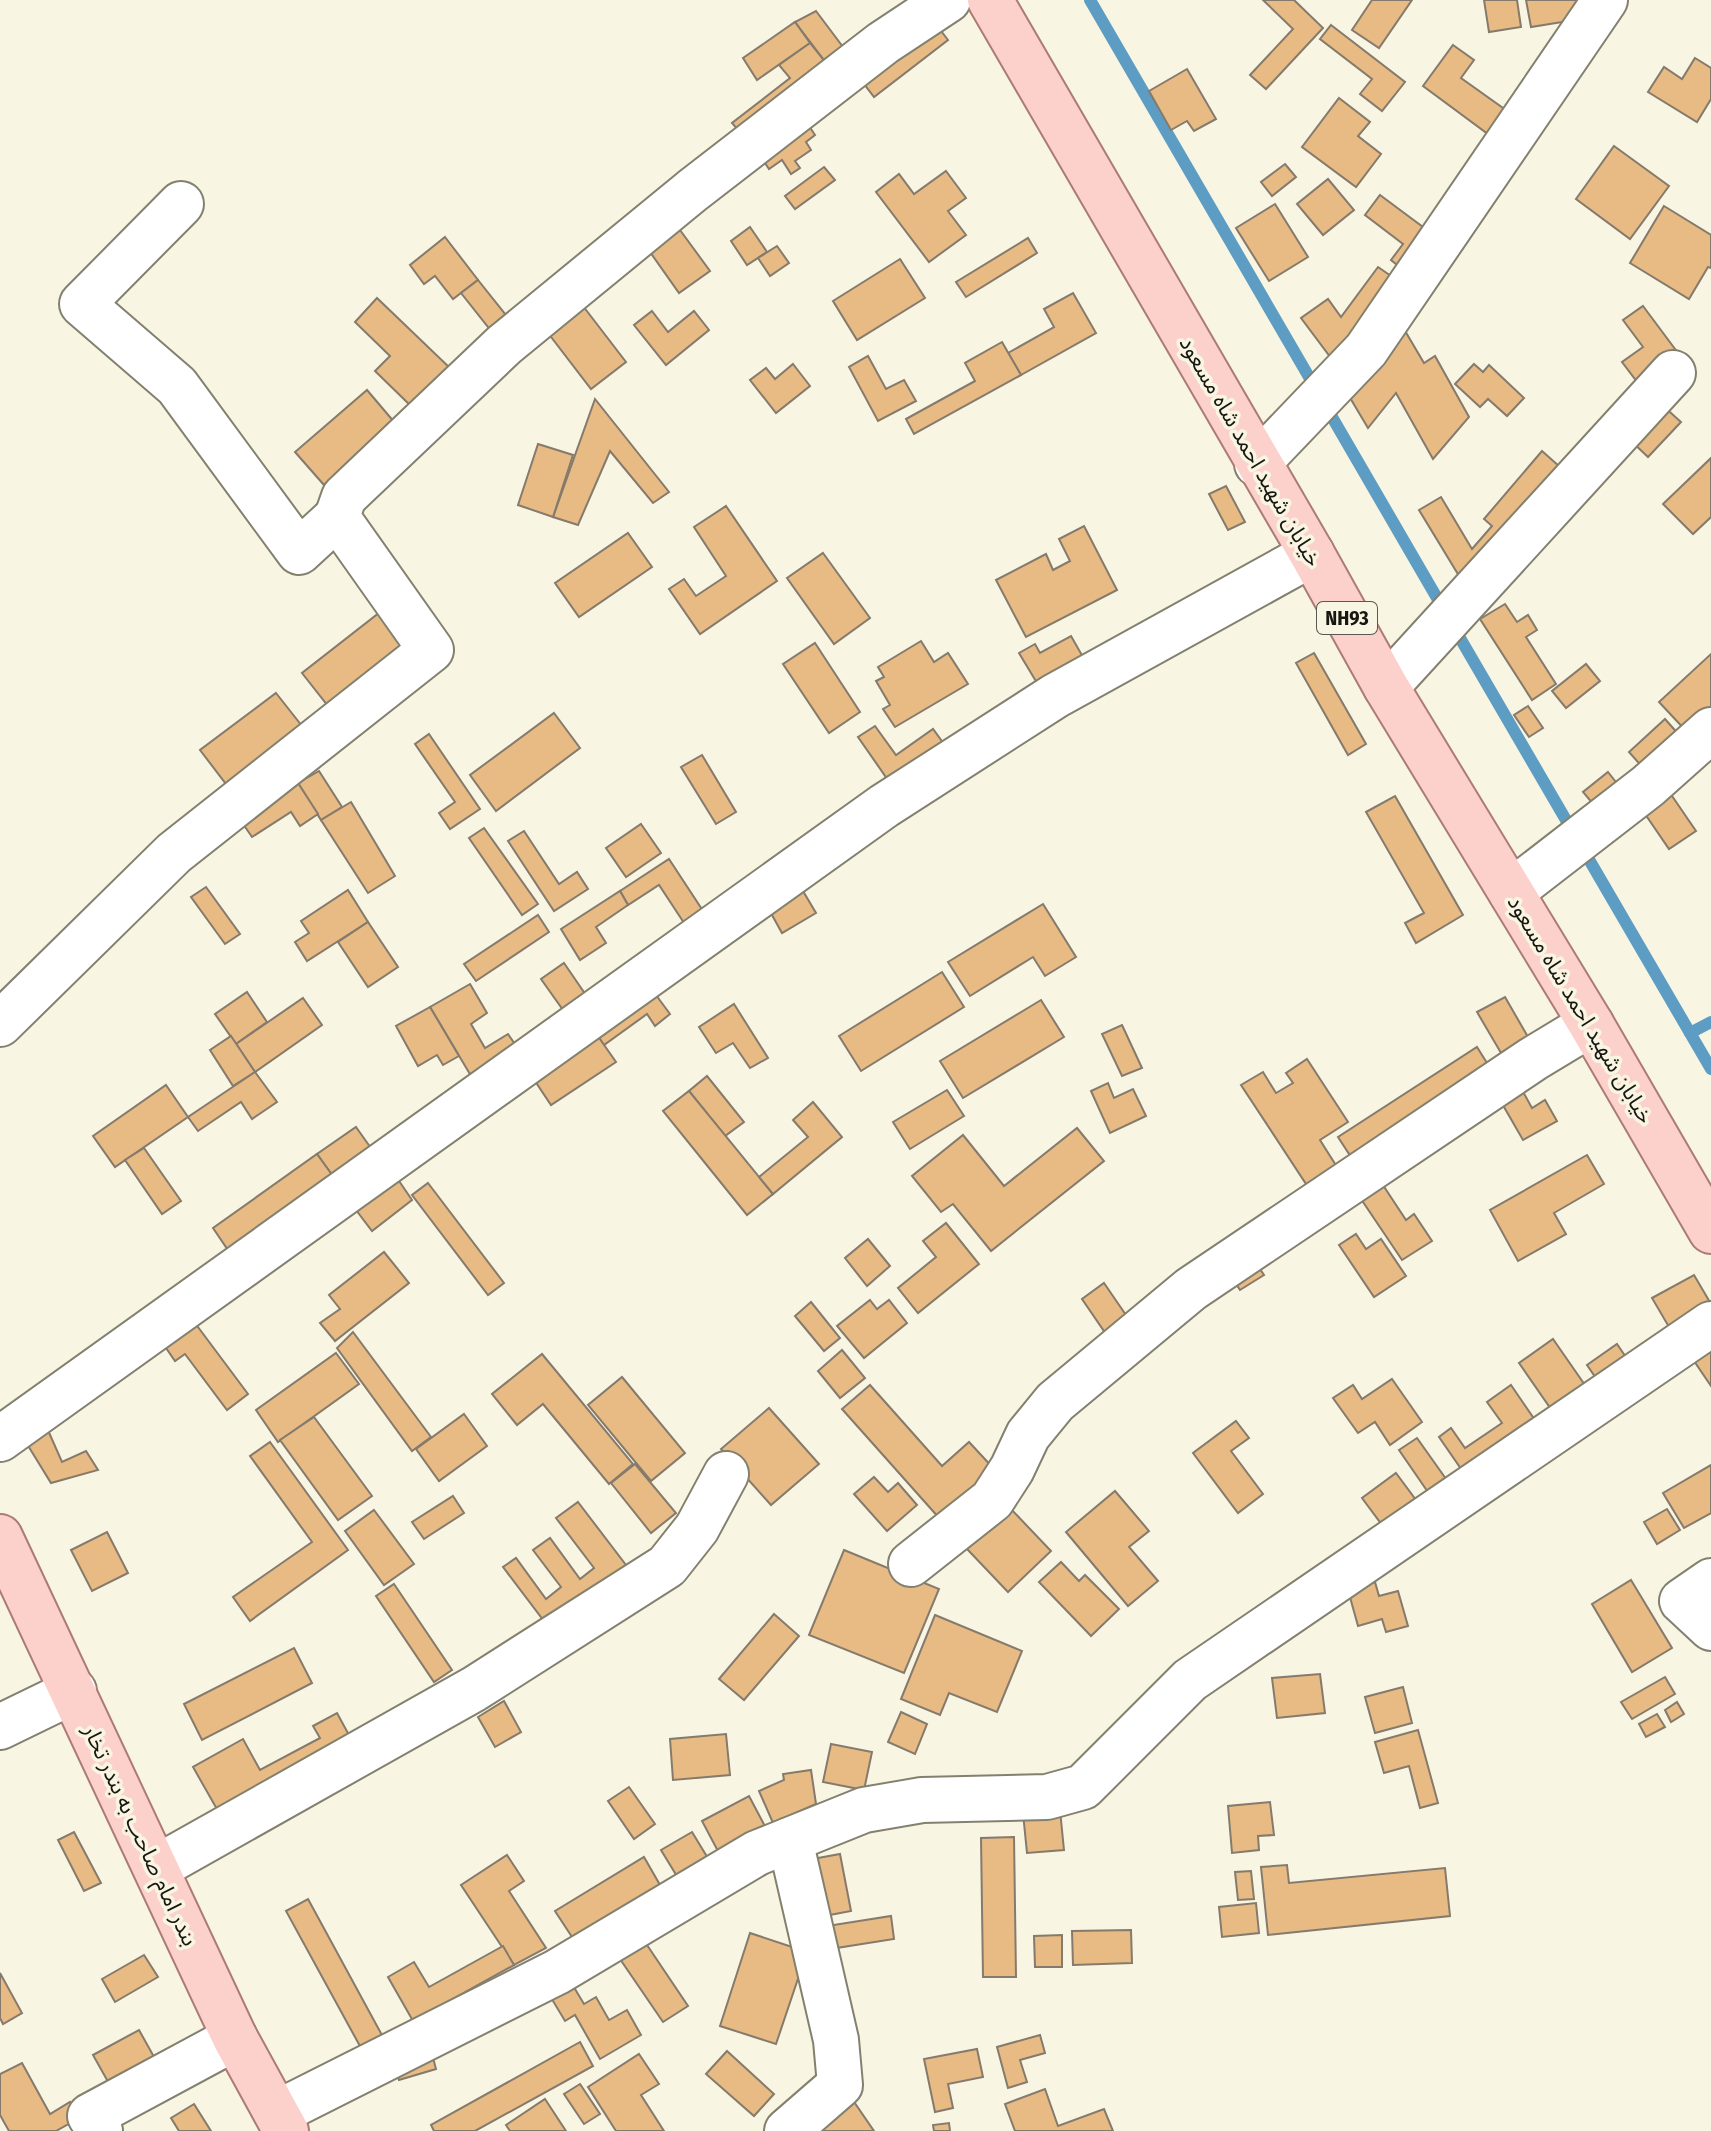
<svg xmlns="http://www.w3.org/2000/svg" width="1711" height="2131" font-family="'Fira Sans Condensed','Noto Sans Arabic',sans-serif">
  <rect width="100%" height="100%" fill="#f8f5e3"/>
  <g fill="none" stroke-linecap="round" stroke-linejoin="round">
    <g stroke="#5d9dc4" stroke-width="12">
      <path d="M1090 0 1316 389"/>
      <path d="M1325 405 1444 610"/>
      <path d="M1453 626 1711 1069"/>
      <path d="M1690 1033 1711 1022"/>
    </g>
  </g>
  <g fill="#e7bb83" stroke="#857a6c" stroke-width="2">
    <path d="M1263 0H1294L1323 28 1266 89 1250 75 1293 29Z"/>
    <path d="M1372 0H1412L1379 48 1352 30Z"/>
    <path d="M1484 0H1517L1521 27 1489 32Z"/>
    <path d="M1526 0H1578L1581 19 1531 27Z"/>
    <path d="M816 11 849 55 830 68 795 22Z"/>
    <path d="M795 22 810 43 757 80 743 58Z"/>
    <path d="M935 23 948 40 874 97 861 80Z"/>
    <path d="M1331 25 1405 82 1382 111 1360 94 1372 79 1320 39Z"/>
    <path d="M810 43 830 68 744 137 732 123 790 78 779 65Z"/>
    <path d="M1453 45 1474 60 1461 78 1510 113 1492 137 1423 86Z"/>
    <path d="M1695 58 1711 68V99L1697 122 1648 92 1664 67 1682 79Z"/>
    <path d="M1187 69 1216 119 1194 131 1187 121 1171 130 1149 91Z"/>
    <path d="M1339 98 1370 122 1358 136 1381 154 1356 187 1302 147Z"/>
    <path d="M807 123 815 135 806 142 811 150 795 161 800 168 791 174 782 160 769 169 765 163 754 170Z"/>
    <path d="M1614 146 1669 186 1630 239 1576 199Z"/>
    <path d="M1285 164 1296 177 1272 196 1261 182Z"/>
    <path d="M824 167 835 180 795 209 785 196Z"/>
    <path d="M946 171 966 198 948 211 966 235 929 262 876 192 899 174 914 194Z"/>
    <path d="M1328 179 1354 210 1323 235 1297 204Z"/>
    <path d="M1380 195 1435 236 1407 273 1391 260 1403 244 1365 215Z"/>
    <path d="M1275 204 1308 257 1269 281 1236 228Z"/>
    <path d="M1664 206 1711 235V268L1708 267 1689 299 1630 263Z"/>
    <path d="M750 227 767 252 747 265 731 241Z"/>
    <path d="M680 230 710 271 679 293 650 252Z"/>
    <path d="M445 237 478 280 453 299 435 276 424 284 410 265Z"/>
    <path d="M1028 238 1037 253 966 297 956 282Z"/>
    <path d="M777 246 789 263 770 276 758 258Z"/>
    <path d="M900 259 925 298 857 340 833 301Z"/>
    <path d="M1378 267 1404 285 1340 370 1301 318 1328 299 1341 317Z"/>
    <path d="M478 280 513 324 496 337 461 293Z"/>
    <path d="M1073 293 1096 333 1021 375 1008 353 1054 327 1044 309Z"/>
    <path d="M377 298 451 369 413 408 375 371 390 356 355 322Z"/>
    <path d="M583 306 626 362 591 389 548 333Z"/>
    <path d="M1643 306 1678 353 1638 383 1622 362 1643 347 1623 320Z"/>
    <path d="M652 311 668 332 694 311 709 330 666 365 634 325Z"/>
    <path d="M1401 324 1424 363 1435 356 1469 417 1433 459 1396 393 1368 428 1346 391Z"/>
    <path d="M1002 342 1021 375 914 434 906 419 975 381 965 363Z"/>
    <path d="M868 356 886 389 904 380 916 401 878 421 849 367Z"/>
    <path d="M793 364 810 386 776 413 750 380 766 368 775 379Z"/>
    <path d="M1474 364 1483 372 1489 365 1524 398 1507 416 1488 399 1480 407 1455 384Z"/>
    <path d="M367 390 395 423 324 485 295 452Z"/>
    <path d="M595 399 669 492 653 503 610 451 578 525 553 517Z"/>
    <path d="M1661 404 1681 422 1648 457 1630 440Z"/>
    <path d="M538 444 573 455 553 517 518 505Z"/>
    <path d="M1542 451 1568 474 1467 589 1419 510 1441 497 1472 549 1492 526 1484 519Z"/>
    <path d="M1711 458V517L1693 534 1663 504Z"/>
    <path d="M1226 486 1245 522 1228 530 1209 494Z"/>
    <path d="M726 506 777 581 700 634 669 589 684 579 696 596 726 576 694 527Z"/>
    <path d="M1084 526 1117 590 1026 637 996 580 1046 554 1053 570 1070 561 1059 539Z"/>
    <path d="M628 533 652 567 579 617 555 583Z"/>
    <path d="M823 553 870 618 834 644 787 578Z"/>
    <path d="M1505 604 1517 622 1528 615 1537 630 1526 637 1556 684 1532 700 1480 619Z"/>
    <path d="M384 609 414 647 332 711 302 673Z"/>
    <path d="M1071 636 1083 657 1037 683 1019 653 1035 644 1040 653Z"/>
    <path d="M921 641 934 662 948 653 968 684 895 727 883 709 890 705 876 681 884 677 878 667Z"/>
    <path d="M815 643 860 712 829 733 783 664Z"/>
    <path d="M1314 653 1366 744 1348 755 1296 663Z"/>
    <path d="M1711 654V712L1688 733 1659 702Z"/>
    <path d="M1586 664 1600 681 1566 708 1552 691Z"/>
    <path d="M276 693 302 726 226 784 200 750Z"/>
    <path d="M1528 706 1543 728 1529 737 1514 715Z"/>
    <path d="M554 713 580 748 496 811 470 775Z"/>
    <path d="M1665 719 1681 737 1645 770 1629 752Z"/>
    <path d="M875 726 896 755 933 729 944 744 890 783 858 737Z"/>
    <path d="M429 734 480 809 450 829 439 813 455 802 415 744Z"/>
    <path d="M702 755 736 812 716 824 681 767Z"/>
    <path d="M319 771 342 807 321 820 298 783Z"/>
    <path d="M1608 772 1623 791 1598 810 1583 792Z"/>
    <path d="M298 783 318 814 300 826 291 812 252 837 241 821Z"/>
    <path d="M1670 793 1696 831 1669 849 1643 811Z"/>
    <path d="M1395 796 1463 915 1416 943 1405 923 1424 913 1366 812Z"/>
    <path d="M351 802 395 876 368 893 321 820Z"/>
    <path d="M641 824 661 853 626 877 606 848Z"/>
    <path d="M484 828 538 904 522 915 469 838Z"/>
    <path d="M524 831 559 884 577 872 588 889 554 911 508 841Z"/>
    <path d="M669 859 707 917 688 929 659 885 628 905 620 891Z"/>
    <path d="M800 886 816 913 782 933 767 906Z"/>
    <path d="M206 887 240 934 225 944 191 897Z"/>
    <path d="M348 890 368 922 307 961 295 942 309 933 301 921Z"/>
    <path d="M620 891 628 905 596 927 606 943 580 960 561 929Z"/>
    <path d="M1043 904 1076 957 1045 976 1033 957 970 996 948 962Z"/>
    <path d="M538 915 549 932 476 981 464 964Z"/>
    <path d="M368 922 398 967 368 987 338 942Z"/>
    <path d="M564 963 590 1001 568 1017 541 979Z"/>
    <path d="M942 972 964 1007 861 1071 839 1036Z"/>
    <path d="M470 984 487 1013 471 1024 485 1048 508 1034 521 1053 474 1081 430 1007Z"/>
    <path d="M653 991 670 1014 655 1026 647 1014 604 1045 595 1032Z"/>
    <path d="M247 992 267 1022 236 1044 215 1014Z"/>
    <path d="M1505 997 1528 1037 1501 1053 1477 1012Z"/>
    <path d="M303 998 322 1025 255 1072 236 1044Z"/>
    <path d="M1041 1000 1064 1037 963 1098 940 1061Z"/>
    <path d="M734 1004 768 1058 750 1068 733 1043 716 1053 699 1027Z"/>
    <path d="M430 1007 459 1056 443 1065 437 1055 418 1066 396 1026Z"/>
    <path d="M1122 1025 1142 1068 1122 1076 1102 1034Z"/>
    <path d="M595 1032 616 1062 551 1105 531 1075Z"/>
    <path d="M231 1036 255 1072 233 1086 210 1050Z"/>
    <path d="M1477 1047 1492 1071 1353 1160 1338 1137Z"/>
    <path d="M1307 1059 1348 1122 1320 1140 1337 1167 1308 1187 1241 1085 1263 1072 1276 1093 1293 1083 1286 1073Z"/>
    <path d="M255 1072 277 1102 252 1119 241 1102 198 1131 188 1117Z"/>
    <path d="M707 1076 744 1122 725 1136 689 1091Z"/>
    <path d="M1108 1083 1114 1098 1133 1089 1146 1116 1110 1133 1091 1091Z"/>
    <path d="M166 1085 188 1117 115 1167 93 1136Z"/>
    <path d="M1521 1088 1532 1108 1545 1100 1557 1121 1523 1140 1500 1100Z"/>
    <path d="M947 1090 964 1116 910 1149 893 1122Z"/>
    <path d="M689 1091 773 1194 747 1215 663 1111Z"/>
    <path d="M813 1102 842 1137 773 1194 759 1177 808 1137 793 1120Z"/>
    <path d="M356 1127 373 1151 335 1179 317 1154Z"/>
    <path d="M1077 1128 1104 1161 991 1251 953 1204 941 1212 912 1176 963 1135 1004 1186Z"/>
    <path d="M144 1148 181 1201 162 1214 125 1160Z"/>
    <path d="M317 1154 335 1179 230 1253 213 1228Z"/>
    <path d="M1587 1155 1604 1184 1554 1213 1566 1234 1518 1261 1490 1210Z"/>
    <path d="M397 1178 412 1200 372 1231 356 1210Z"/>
    <path d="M1379 1179 1406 1220 1414 1214 1432 1241 1402 1260 1357 1193Z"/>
    <path d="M428 1183 504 1283 488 1295 412 1195Z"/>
    <path d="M946 1223 979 1264 918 1313 898 1288 936 1257 923 1241Z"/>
    <path d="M1356 1234 1366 1249 1381 1239 1406 1276 1374 1297 1339 1245Z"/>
    <path d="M868 1239 890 1266 867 1286 845 1258Z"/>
    <path d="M384 1252 409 1283 335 1341 320 1323 340 1309 329 1295Z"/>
    <path d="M1252 1257 1264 1275 1240 1290 1228 1272Z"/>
    <path d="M1694 1275 1711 1304 1676 1339 1652 1298Z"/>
    <path d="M1104 1283 1128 1318 1106 1334 1082 1299Z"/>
    <path d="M870 1300 877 1309 889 1300 907 1323 864 1358 837 1326Z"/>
    <path d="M811 1302 840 1338 824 1351 795 1316Z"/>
    <path d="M195 1323 248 1394 227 1410 185 1354 175 1361 164 1345Z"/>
    <path d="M353 1332 431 1437 412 1451 337 1348Z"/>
    <path d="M1553 1339 1587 1388 1553 1412 1519 1363Z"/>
    <path d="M1617 1344 1630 1363 1600 1384 1587 1365Z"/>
    <path d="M1711 1345V1386L1692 1358Z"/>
    <path d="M842 1350 865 1378 840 1398 818 1371Z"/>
    <path d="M336 1353 359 1384 278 1442 256 1410Z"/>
    <path d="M542 1354 633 1464 609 1484 543 1404 517 1425 492 1394Z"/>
    <path d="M622 1377 685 1453 651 1481 588 1405Z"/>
    <path d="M1392 1379 1422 1422 1390 1445 1375 1422 1358 1433 1333 1398 1353 1385 1362 1399Z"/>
    <path d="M870 1385 942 1466 969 1442 995 1470 940 1519 842 1409Z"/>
    <path d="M1511 1385 1539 1426 1466 1476 1439 1437 1451 1428 1465 1448 1502 1423 1487 1402Z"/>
    <path d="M769 1408 819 1464 771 1505 721 1449Z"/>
    <path d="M464 1414 487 1446 439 1481 416 1449Z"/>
    <path d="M314 1417 372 1496 338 1520 280 1440Z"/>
    <path d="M1236 1421 1249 1438 1231 1451 1263 1494 1238 1513 1193 1453Z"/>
    <path d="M47 1428 62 1462 86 1451 98 1470 51 1483 27 1444Z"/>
    <path d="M1417 1438 1451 1486 1432 1498 1399 1450Z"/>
    <path d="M270 1442 348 1550 250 1621 233 1597 312 1542 250 1456Z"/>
    <path d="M635 1464 676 1513 651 1533 611 1483Z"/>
    <path d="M1711 1465V1513L1684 1528 1663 1493Z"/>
    <path d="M1396 1473 1419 1504 1385 1529 1362 1498Z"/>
    <path d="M874 1477 888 1492 898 1483 917 1505 887 1531 854 1494Z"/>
    <path d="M1115 1491 1149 1531 1129 1547 1158 1581 1128 1606 1066 1532Z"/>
    <path d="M453 1496 464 1513 424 1539 412 1522Z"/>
    <path d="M578 1502 626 1565 547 1625 503 1567 516 1558 546 1599 561 1587 533 1550 550 1538 580 1579 594 1568 556 1518Z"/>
    <path d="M1010 1508 1051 1551 1008 1592 967 1549Z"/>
    <path d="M1667 1509 1680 1530 1657 1544 1644 1522Z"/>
    <path d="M374 1510 414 1564 384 1585 345 1531Z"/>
    <path d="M107 1532 128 1573 92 1591 71 1550Z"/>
    <path d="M844 1550 939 1589 904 1673 809 1635Z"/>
    <path d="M1061 1562 1079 1581 1085 1575 1119 1609 1091 1636 1039 1582Z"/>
    <path d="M1631 1580 1672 1648 1632 1672 1592 1604Z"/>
    <path d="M1375 1582 1379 1596 1398 1591 1408 1626 1386 1632 1382 1619 1358 1626 1348 1590Z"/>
    <path d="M394 1584 452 1670 434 1682 376 1596Z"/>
    <path d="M774 1614 799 1636 744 1700 719 1679Z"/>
    <path d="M935 1615 1022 1651 997 1712 949 1693 940 1715 901 1699Z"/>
    <path d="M294 1648 312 1683 202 1740 184 1704Z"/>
    <path d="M1320 1674 1325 1713 1277 1718 1272 1678Z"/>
    <path d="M1665 1677 1675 1694 1632 1719 1621 1702Z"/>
    <path d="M1403 1687 1412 1723 1375 1733 1365 1697Z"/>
    <path d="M504 1701 521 1732 495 1747 478 1717Z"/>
    <path d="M1677 1702 1684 1714 1671 1722 1665 1710Z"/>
    <path d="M901 1712 927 1724 915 1754 888 1742Z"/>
    <path d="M337 1713 355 1746 222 1818 193 1767 243 1739 260 1770 320 1738 313 1726Z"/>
    <path d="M1657 1714 1665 1727 1646 1737 1639 1724Z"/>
    <path d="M1418 1730 1438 1803 1420 1808 1409 1766 1384 1773 1375 1742Z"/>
    <path d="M726 1734 730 1775 673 1780 670 1739Z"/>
    <path d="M831 1744 872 1752 864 1790 823 1782Z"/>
    <path d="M811 1770 816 1804 773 1823 759 1791 784 1780 783 1774Z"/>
    <path d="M629 1787 655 1824 634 1839 608 1801Z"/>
    <path d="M749 1796 767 1830 720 1855 702 1821Z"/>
    <path d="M1270 1802 1274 1835 1258 1836 1259 1850 1232 1853 1228 1806Z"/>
    <path d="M1060 1810 1064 1850 1027 1853 1023 1813Z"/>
    <path d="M74 1832 101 1883 84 1891 58 1840Z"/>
    <path d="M692 1832 709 1860 678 1878 661 1850Z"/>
    <path d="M1014 1837 1016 1977H983L981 1838Z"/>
    <path d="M840 1854 851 1911 819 1917 807 1860Z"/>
    <path d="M507 1855 524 1881 509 1891 546 1948 514 1965 461 1885Z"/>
    <path d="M644 1857 660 1885 572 1937 555 1911Z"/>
    <path d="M1287 1865 1289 1883 1445 1868 1450 1916 1268 1935 1261 1867Z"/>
    <path d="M1251 1871 1254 1899 1238 1900 1235 1872Z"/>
    <path d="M308 1899 383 2037 361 2048 286 1911Z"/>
    <path d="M1256 1903 1259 1933 1222 1937 1219 1907Z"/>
    <path d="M891 1916 894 1939 830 1949 827 1926Z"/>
    <path d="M1131 1930 1132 1963 1073 1965 1072 1931Z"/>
    <path d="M750 1933 807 1952 776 2044 720 2026Z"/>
    <path d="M1062 1935V1967H1035L1034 1936Z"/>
    <path d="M645 1942 688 2006 663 2022 620 1959Z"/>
    <path d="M503 1946 514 1965 413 2021 388 1977 414 1962 429 1987Z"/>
    <path d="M144 1955 158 1977 115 2002 102 1979Z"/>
    <path d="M0 1973 22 2013 3 2024 0 2018Z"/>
    <path d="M572 1984 584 2004 596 1997 609 2020 627 2010 641 2035 600 2059 575 2015 565 2021 550 1996Z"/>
    <path d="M139 2030 158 2064 112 2089 93 2055Z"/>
    <path d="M1040 2035 1045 2053 1020 2060 1027 2082 1008 2088 997 2047Z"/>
    <path d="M580 2042 593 2066 475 2131H434L431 2125Z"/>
    <path d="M977 2049 983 2077 948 2084 953 2108 935 2112 924 2059Z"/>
    <path d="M431 2050 436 2069 399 2080 393 2062Z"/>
    <path d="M727 2051 774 2094 754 2116 706 2074Z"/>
    <path d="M639 2054 659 2084 641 2095 664 2131H616L588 2087Z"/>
    <path d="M22 2063 50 2114 70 2102 79 2118 56 2131H9L0 2115V2074Z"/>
    <path d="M580 2084 600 2114 584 2124 564 2094Z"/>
    <path d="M1045 2089 1058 2126 1104 2109 1113 2131H1015L1005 2104Z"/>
    <path d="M848 2093 874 2131H793Z"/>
    <path d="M545 2099 566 2131H510L506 2125Z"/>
    <path d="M194 2104 211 2131H179L171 2118Z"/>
    <path d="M949 2123 950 2131H934L933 2125Z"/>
  </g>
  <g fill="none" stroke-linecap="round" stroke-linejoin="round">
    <g stroke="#83806f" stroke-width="48">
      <g id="minor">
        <path d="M181 204 82 304 177 386 299 552 337 517"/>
        <path d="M1257 464 1366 350 1605 0"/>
        <path d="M1386 687 1673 373"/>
        <path d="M1511 892 1648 786 1711 730"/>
        <path d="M0 1024 174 853 431 650 337 517 344 497 504 345 693 190 883 43 948 0"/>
        <path d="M0 1439 884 806 1055 696 1312 554"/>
        <path d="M911 1564 992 1500 1012 1469 1028 1435 1055 1402 1191 1289 1533 1059 1591 1024"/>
        <path d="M1711 1581 1682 1601 1711 1628"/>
        <path d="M0 1727 74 1691"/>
        <path d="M156 1868 474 1689 667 1566 697 1528 726 1474"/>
        <path d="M277 2113 557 1972 757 1853 864 1810 922 1800 1047 1797 1083 1787 1190 1680 1711 1324"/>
        <path d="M100 2131 90 2116 235 2038"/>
        <path d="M787 2131 840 2085 836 2040 790 1840"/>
      </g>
    </g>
    <g stroke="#ab7b74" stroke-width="48">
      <g id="major">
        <path d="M990 0 1312 554 1386 687 1591 1024 1711 1231"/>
        <path d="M0 1537 235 2038 286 2131"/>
      </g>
    </g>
    <use href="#minor" stroke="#fff" stroke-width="44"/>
    <use href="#major" stroke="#fcd1cc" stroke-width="44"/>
  </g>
  <g text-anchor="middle" stroke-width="7" stroke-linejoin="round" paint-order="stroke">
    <rect fill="#f8f5e3" stroke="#5a594f" stroke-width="2" x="1317" y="602" width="60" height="32" rx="6"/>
    <g font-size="20" font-weight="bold" fill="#171610">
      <text x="1347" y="625">NH93</text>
    </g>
    <g font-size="22" fill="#171610" stroke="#f8f5e3">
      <text transform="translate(1251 451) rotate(60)" y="8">خیابان شهید احمد شاه مسعود</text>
      <text transform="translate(1581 1009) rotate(59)" y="8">خیابان شهید احمد شاه مسعود</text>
      <text transform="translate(141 1835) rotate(65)" y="8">بندر امام صاحب به بندر تخار</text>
    </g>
  </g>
</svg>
